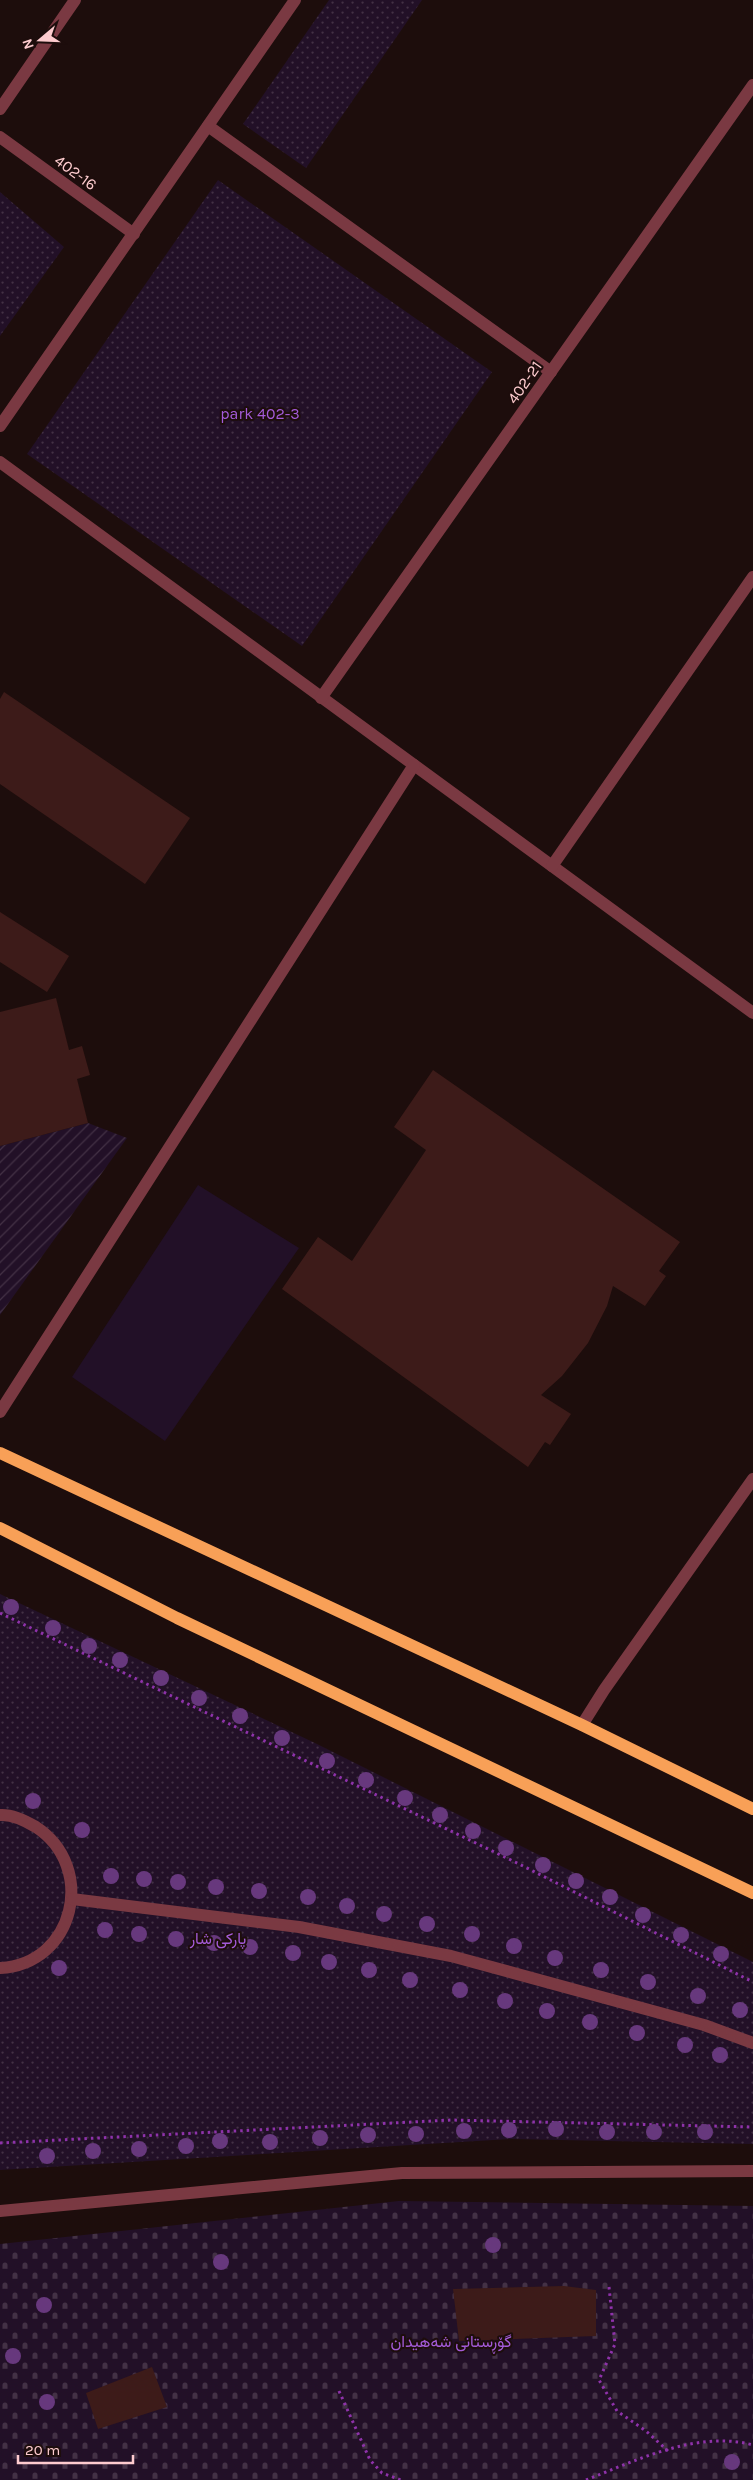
<svg xmlns="http://www.w3.org/2000/svg" width="753" height="2480" font-family="Karla,Vazirmatn,sans-serif">
  <defs>
    <pattern id="grass-dots" width="8" height="8" patternUnits="userSpaceOnUse" patternTransform="scale(1.25)"><rect width="8" height="8" fill="#221027"/><path d="M2 2h.1M6 6h.1" fill="none" stroke="#433145" stroke-width="1.8" stroke-linecap="round"/></pattern>
    <pattern id="cemetery-stones" width="16" height="16" patternUnits="userSpaceOnUse" patternTransform="scale(1.25)"><rect width="16" height="16" fill="#221027"/><path d="M2 7V4a2 2 0 0 1 4 0v3zM10 15v-3a2 2 0 0 1 4 0v3z" fill="#433145"/></pattern>
    <pattern id="garden-furrows" width="10" height="10" patternUnits="userSpaceOnUse" patternTransform="scale(1.25)"><rect width="10" height="10" fill="#221027"/><path d="M-1 1l2-2M0 10L10 0M9 11l2-2" fill="none" stroke="#433145"/></pattern>
  </defs>
  <rect width="100%" height="100%" fill="#1d0d0c"/>
  <g fill="url(#grass-dots)">
    <path d="M329 0H422L306 168 243 124Z"/>
    <path d="M218 180 492 372 302 646 27 454Z"/>
    <path d="M0 192 64 247 0 336Z"/>
    <path d="M0 1594 315 1743 753 1962V2144L512 2139 0 2170Z"/>
  </g>
  <path fill="url(#cemetery-stones)" d="M399 2201 753 2206V2480H0V2244Z"/>
  <path fill="url(#garden-furrows)" d="M88 1123 127 1138 0 1315V1146Z"/>
  <path fill="#221027" d="M198 1185 299 1248 165 1441 72 1377Z"/>
  <g fill="#3d1b19">
    <path d="M4 692 190 818 145 884 0 784V699Z"/>
    <path d="M0 912 69 956 47 992 0 962Z"/>
    <path d="M56 998 69 1050 82 1046 90 1075 77 1079 88 1123 0 1146V1012Z"/>
    <path d="M433 1070 680 1242 659 1271 666 1276 645 1306 613 1286 607 1306 588 1343 562 1376 541 1395 571 1414 550 1445 545 1442 528 1467 282 1289 318 1237 352 1261 426 1150 394 1127Z"/>
    <path d="M564 2286 596 2290V2336L459 2341 453 2289Z"/>
    <path d="M152 2367 167 2407 98 2429 86 2393Z"/>
  </g>
  <g fill="none" stroke-linecap="round" stroke-linejoin="round">
    <g stroke="#8e32aa" stroke-width="3" stroke-dasharray="2.5 4" stroke-linecap="butt">
      <path d="M0 1613 515 1862 753 1982"/>
      <path d="M0 2143 451 2120 753 2127"/>
      <path d="M609 2287 615 2344 599 2380 617 2411 646 2431 668 2451"/>
      <path d="M339 2391 370 2460 382 2473 401 2480"/>
      <path d="M586 2480C637 2460 698 2430 753 2445"/>
    </g>
    <g stroke="#7a3942" stroke-width="12">
      <path d="M0 109 75 0"/>
      <path d="M208 126 551 372"/>
      <path d="M0 137 134 234"/>
      <path d="M0 426 295 0"/>
      <path d="M0 462 753 1013"/>
      <path d="M321 698 753 85"/>
      <path d="M552 866 753 577"/>
      <path d="M0 1412 414 765"/>
      <path d="M582 1725 604 1690 753 1479"/>
      <path d="M0 1815C12 1814 26 1821 36 1827 97 1867 75 1964 0 1968"/>
      <path d="M72 1899 299 1927 451 1956 704 2025 753 2043"/>
      <path d="M0 2211 402 2173 753 2171"/>
    </g>
    <g stroke="#f8a057" stroke-width="12">
      <path d="M0 1453 582 1725 753 1809"/>
      <path d="M0 1528 177 1618 753 1893"/>
    </g>
  </g>
  <g fill="#67387d">
    <circle cx="11" cy="1607" r="8"/>
    <circle cx="53" cy="1628" r="8"/>
    <circle cx="89" cy="1646" r="8"/>
    <circle cx="120" cy="1660" r="8"/>
    <circle cx="161" cy="1678" r="8"/>
    <circle cx="199" cy="1698" r="8"/>
    <circle cx="240" cy="1716" r="8"/>
    <circle cx="282" cy="1738" r="8"/>
    <circle cx="327" cy="1761" r="8"/>
    <circle cx="366" cy="1780" r="8"/>
    <circle cx="405" cy="1798" r="8"/>
    <circle cx="33" cy="1801" r="8"/>
    <circle cx="440" cy="1815" r="8"/>
    <circle cx="82" cy="1830" r="8"/>
    <circle cx="473" cy="1831" r="8"/>
    <circle cx="506" cy="1848" r="8"/>
    <circle cx="543" cy="1865" r="8"/>
    <circle cx="111" cy="1876" r="8"/>
    <circle cx="144" cy="1879" r="8"/>
    <circle cx="576" cy="1881" r="8"/>
    <circle cx="178" cy="1882" r="8"/>
    <circle cx="216" cy="1887" r="8"/>
    <circle cx="259" cy="1891" r="8"/>
    <circle cx="308" cy="1897" r="8"/>
    <circle cx="610" cy="1897" r="8"/>
    <circle cx="347" cy="1906" r="8"/>
    <circle cx="384" cy="1914" r="8"/>
    <circle cx="643" cy="1915" r="8"/>
    <circle cx="427" cy="1924" r="8"/>
    <circle cx="105" cy="1930" r="8"/>
    <circle cx="139" cy="1934" r="8"/>
    <circle cx="472" cy="1934" r="8"/>
    <circle cx="681" cy="1935" r="8"/>
    <circle cx="176" cy="1939" r="8"/>
    <circle cx="214" cy="1943" r="8"/>
    <circle cx="514" cy="1946" r="8"/>
    <circle cx="250" cy="1947" r="8"/>
    <circle cx="293" cy="1953" r="8"/>
    <circle cx="721" cy="1954" r="8"/>
    <circle cx="555" cy="1958" r="8"/>
    <circle cx="329" cy="1962" r="8"/>
    <circle cx="59" cy="1968" r="8"/>
    <circle cx="369" cy="1970" r="8"/>
    <circle cx="601" cy="1970" r="8"/>
    <circle cx="410" cy="1980" r="8"/>
    <circle cx="648" cy="1982" r="8"/>
    <circle cx="460" cy="1990" r="8"/>
    <circle cx="698" cy="1996" r="8"/>
    <circle cx="505" cy="2001" r="8"/>
    <circle cx="740" cy="2010" r="8"/>
    <circle cx="547" cy="2011" r="8"/>
    <circle cx="590" cy="2022" r="8"/>
    <circle cx="637" cy="2033" r="8"/>
    <circle cx="685" cy="2045" r="8"/>
    <circle cx="720" cy="2055" r="8"/>
    <circle cx="556" cy="2129" r="8"/>
    <circle cx="509" cy="2130" r="8"/>
    <circle cx="464" cy="2131" r="8"/>
    <circle cx="607" cy="2132" r="8"/>
    <circle cx="654" cy="2132" r="8"/>
    <circle cx="705" cy="2132" r="8"/>
    <circle cx="416" cy="2134" r="8"/>
    <circle cx="368" cy="2135" r="8"/>
    <circle cx="320" cy="2138" r="8"/>
    <circle cx="220" cy="2141" r="8"/>
    <circle cx="270" cy="2142" r="8"/>
    <circle cx="186" cy="2146" r="8"/>
    <circle cx="139" cy="2149" r="8"/>
    <circle cx="93" cy="2151" r="8"/>
    <circle cx="47" cy="2156" r="8"/>
    <circle cx="493" cy="2245" r="8"/>
    <circle cx="221" cy="2262" r="8"/>
    <circle cx="44" cy="2305" r="8"/>
    <circle cx="13" cy="2356" r="8"/>
    <circle cx="47" cy="2402" r="8"/>
    <circle cx="732" cy="2462" r="8"/>
  </g>
  <g text-anchor="middle" stroke-width="4" stroke-linejoin="round" paint-order="stroke">
    <g font-size="16" fill="#fdcbce" stroke="#1d0d0c">
      <text transform="translate(76 172) rotate(36)" y="6">402-16</text>
      <text transform="translate(524 382) rotate(-55)" y="6">402-21</text>
    </g>
    <g font-size="16" fill="#a45bd9" stroke="#1d0d0c">
      <text x="260" y="419">park 402-3</text>
      <text x="218" y="1944">پارکی شار</text>
      <text x="451" y="2347">گۆڕستانی شەهیدان</text>
    </g>
  </g>
  <g transform="translate(40 40) rotate(251)" stroke="#1d0d0c" stroke-width="4" paint-order="stroke">
  <path d="M0-4L9 19L0 12L-9 19Z" fill="#fdcbce"/>
  <text y="-8" font-size="14" font-weight="bold" text-anchor="middle" fill="#fdcbce">N</text>
  </g>
  <path d="M18 2455v8h115v-8" fill="none" stroke="#fdcbce" stroke-width="2.5"/>
  <text x="25" y="2455" font-size="15" fill="#fdcbce" stroke="#1d0d0c" stroke-width="4" paint-order="stroke">20 m</text>
</svg>
